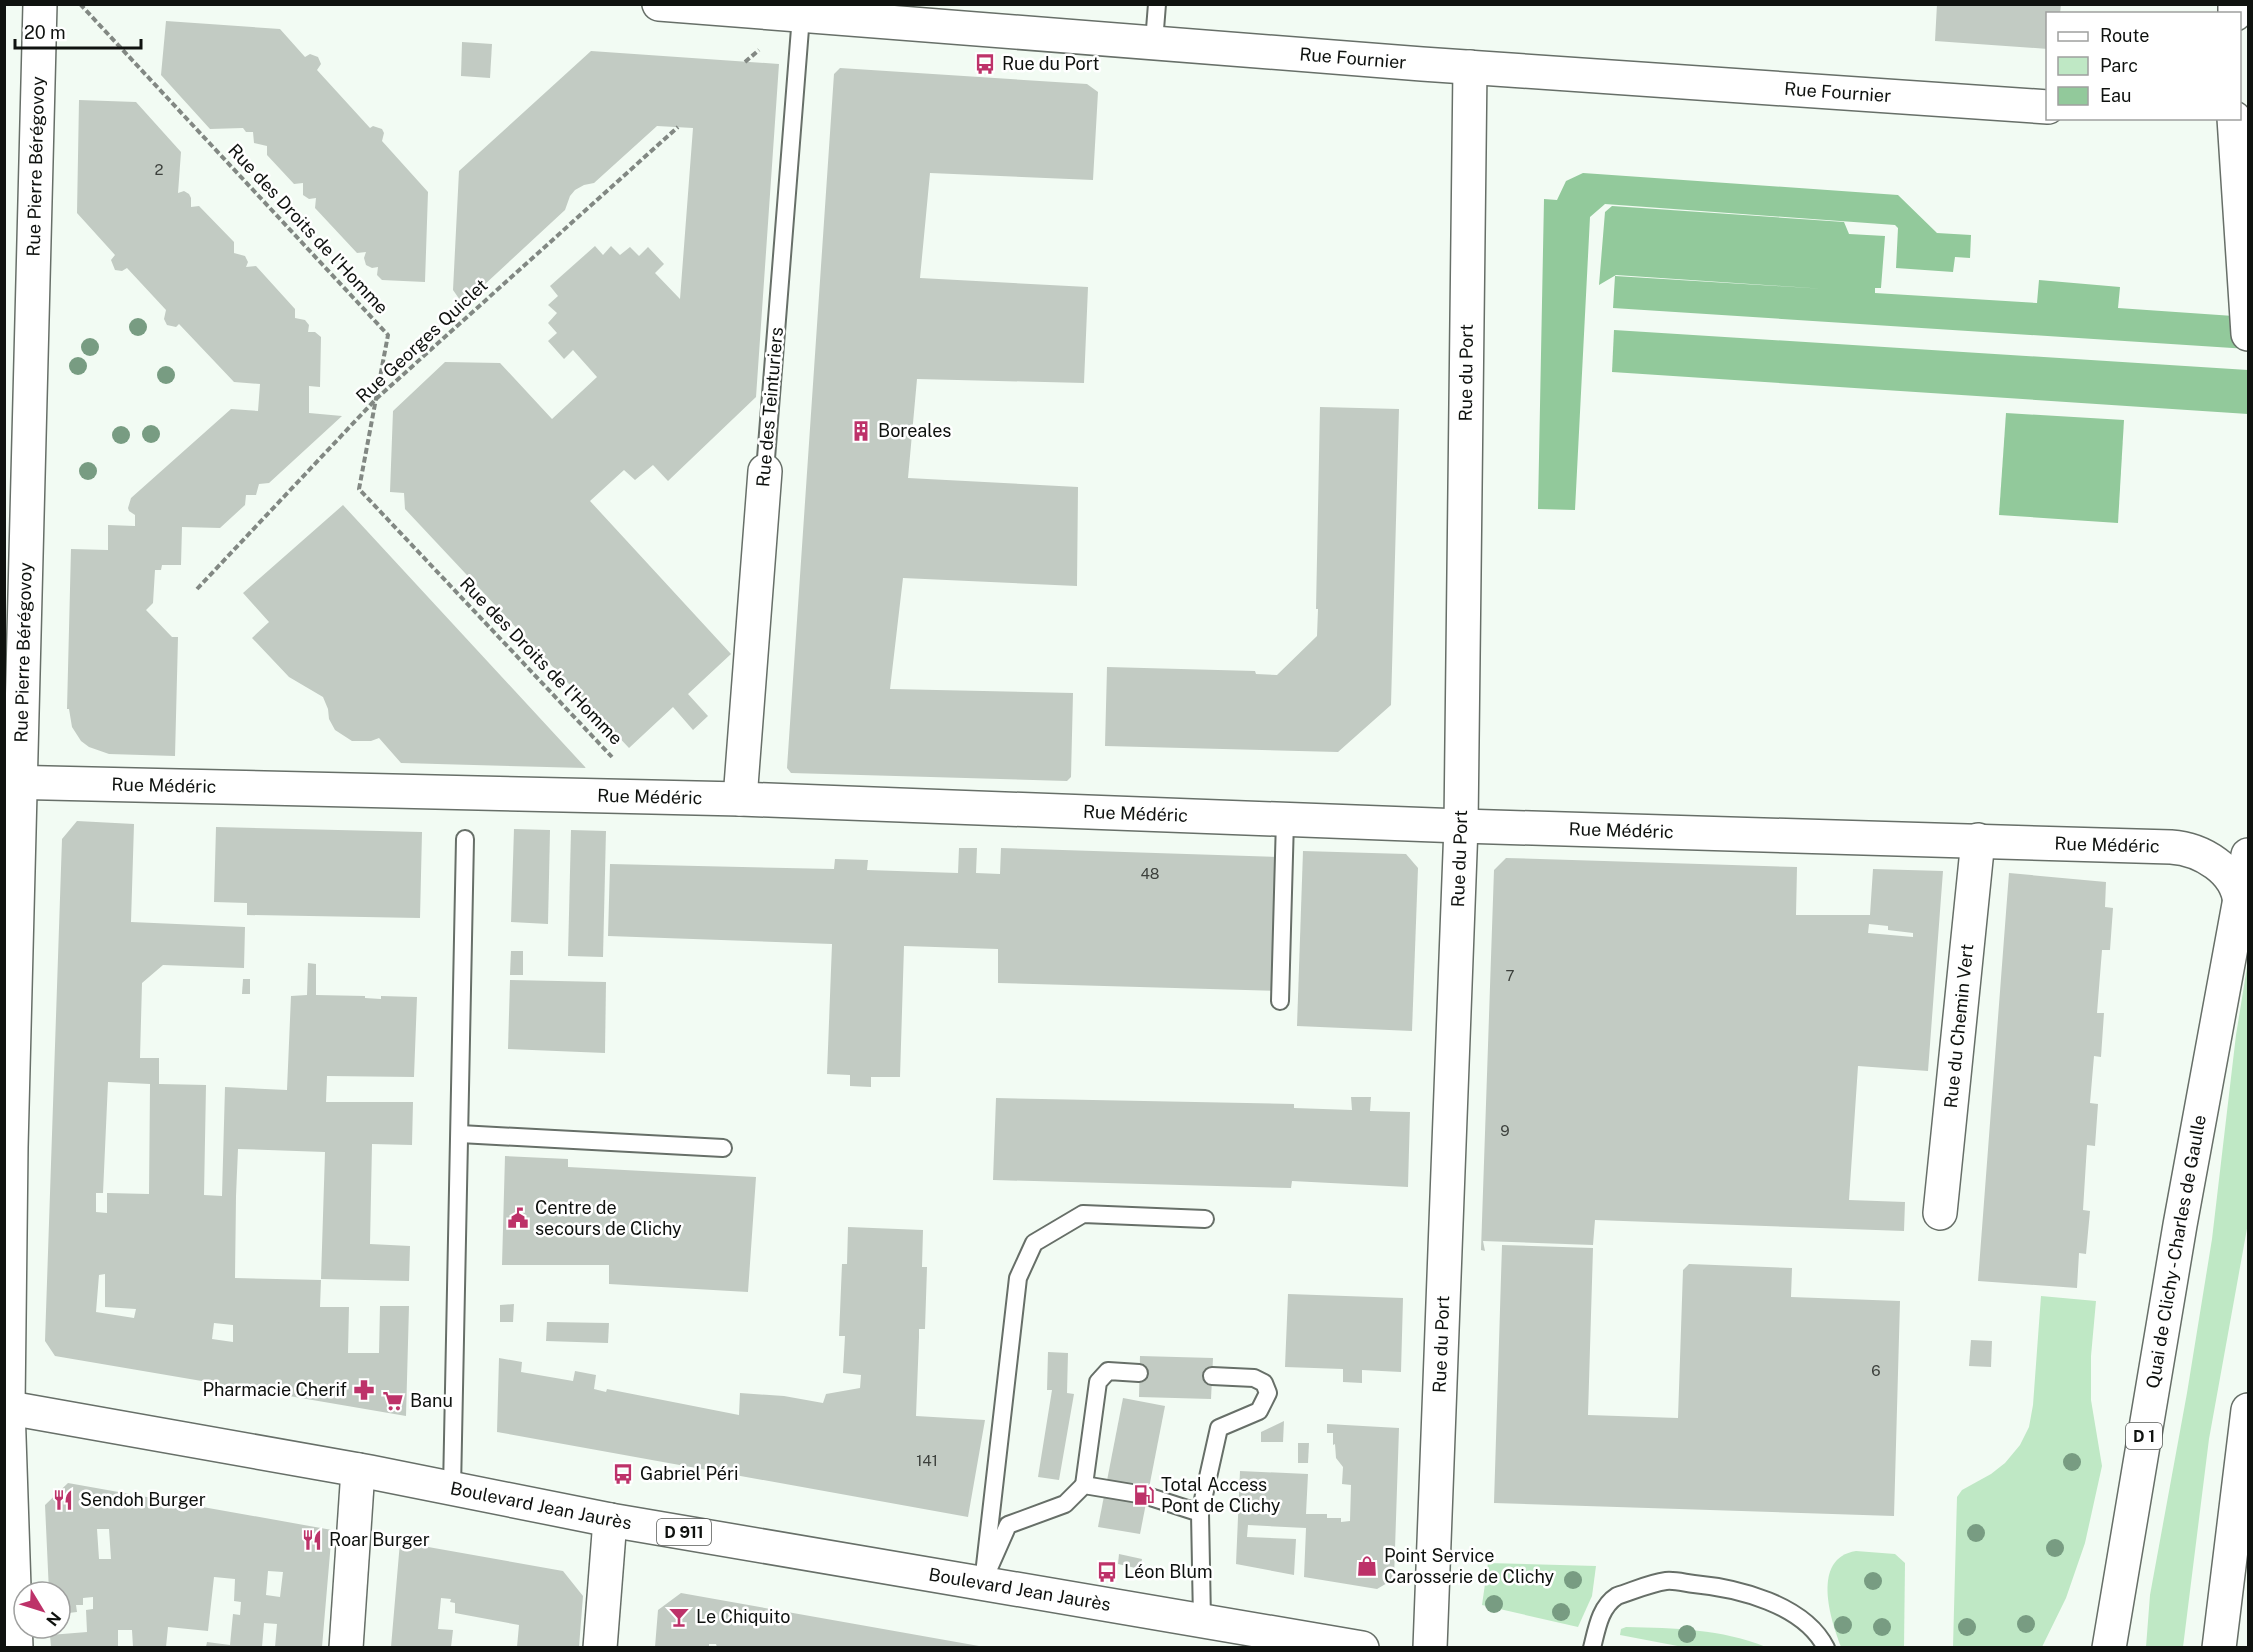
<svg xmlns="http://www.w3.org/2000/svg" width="2253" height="1652" font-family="'Public Sans',sans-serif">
  <rect width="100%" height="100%" fill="#f2fbf3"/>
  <g fill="#bfe8c5">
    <path d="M2248 961V1223L2209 1439 2183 1647H2146L2150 1595 2187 1393 2212 1239 2236 1035Z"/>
    <path d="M2041 1296 2096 1301 2091 1356V1400L2102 1466 2085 1543 2066 1598 2042 1647H1953L1957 1497 1962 1490 1991 1474 2005 1463 2020 1445 2029 1427 2033 1405Z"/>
    <path d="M1856 1551 1895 1554 1905 1563 1904 1647H1841C1830 1619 1811 1558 1856 1551Z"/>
    <path d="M1488 1563 1596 1566 1592 1596 1578 1627 1482 1605Z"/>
    <path d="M1626 1627C1675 1628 1721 1629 1766 1647H1683L1620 1635 1621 1629Z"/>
  </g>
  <g fill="#92c99b">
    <path d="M1583 173 1898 195 1937 233 1971 235 1970 258 1955 257 1953 272 1896 268 1898 228 1895 225 1605 204 1590 217 1575 510 1538 509 1544 199 1557 200 1566 181Z"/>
    <path d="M1612 206 1844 222 1849 234 1885 236 1881 288H1875V293L2037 303 2039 280 2120 287 2118 308 2248 317V349L1613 308 1615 276 1825 289 1616 275 1599 285 1605 212Z"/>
    <path d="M1614 330 2248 370V414L1612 372Z"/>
    <path d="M2006 413 2124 420 2118 523 1999 515Z"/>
  </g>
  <g fill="#c2cbc3" fill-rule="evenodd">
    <path d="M1937 4H2061L2060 14H2048V49L1935 41Z"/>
    <path d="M166 21 280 29 305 57 310 54 318 57 321 64 317 70 370 128 373 126 382 129 384 133 382 141 428 192 425 282 382 280 377 275 378 267 372 268 366 265 364 258 366 252 357 253 315 208 316 198 309 199 303 195V183L294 184 267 155V146L254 143 253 132H246L243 128 210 129 161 75Z"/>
    <path d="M462 42 492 44 490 78 461 76Z"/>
    <path d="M591 51 779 64 756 397 668 481 653 465 635 480 624 470 590 501 731 654 688 694 708 716 693 730 673 707 629 748 405 509 404 493 390 492 393 411 445 362 500 363 552 419 597 377 573 350 564 359 548 341 557 333 548 323 557 313 548 305 558 296 550 286 595 246 603 255 611 246 620 255 630 247 639 256 648 247 664 264 655 273 680 299 693 128 657 126 594 183 584 185 575 190 570 196 565 210 470 298 460 300 453 290 459 171Z"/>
    <path d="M840 68 1087 84 1098 92 1093 180 930 173 920 278 1088 287 1084 383 917 379 908 478 1078 487 1077 586 903 578 890 689 1073 693 1071 777 1067 781 791 773 787 768 834 74Z"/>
    <path d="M79 100 136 102 181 152 178 193 184 191 189 194 191 198V207L199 206 234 242V253L245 256 248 262 246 267 256 266 295 309V318L305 320 309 325 308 332H315L321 337 320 387 309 386V413L342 416 269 483 259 484 256 495H246L245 505 220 528 182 527 181 565H162L161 570H155L153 603 146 610 172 637H178L175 756 109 754 89 747 81 741 72 727 69 709H67L71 549 108 550V525L135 526V515L129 511 128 508 131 498 231 409 258 411 260 384 234 382 179 324 176 327 167 325 164 319 166 310 127 268 122 271 115 270 111 260 115 255 77 213Z"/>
    <path d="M1320 407 1399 409 1391 705 1338 752 1105 746 1107 667 1255 671 1256 674 1277 675 1317 636 1318 609H1316Z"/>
    <path d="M343 505 586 768 401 763 379 738 371 741H352L335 730 329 719 328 709 323 697 289 677 252 638 269 622 243 593Z"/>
    <path d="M77 821 134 824 131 922 245 927 244 968 163 965 142 983 140 1058H159V1084L206 1085 204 1195 222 1196 225 1087 287 1090 291 996 307 995 308 963 316 964V995L365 996V998L381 999V996L417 997 414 1077 327 1076 326 1102H413L412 1145 372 1144 370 1244 410 1246 409 1281 321 1279 325 1152 238 1149 236 1196 235 1278 321 1280 320 1307H349L348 1353H379L380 1306H409L406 1416 55 1356 45 1341 62 839ZM108 1082 150 1084 149 1194 107 1193V1213L96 1212V1193H103ZM105 1274V1307L136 1309 134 1318 96 1312 99 1275ZM214 1323 233 1325V1342L212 1339Z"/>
    <path d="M216 827 422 832 420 918 247 915V903L214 902Z"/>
    <path d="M514 829 550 830 548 924 511 922Z"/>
    <path d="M571 830 606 831 603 957 568 956Z"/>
    <path d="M959 848H977L976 873 1000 874 1001 848 1280 857 1277 991 998 983V949L904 946 900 1077H871V1087L850 1086V1075L827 1074 832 944 608 936 610 864 834 869 835 859 868 860 867 870 958 873Z"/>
    <path d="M1303 851 1406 854 1418 868 1412 1031 1297 1026Z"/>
    <path d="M1506 858 1797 867 1796 915H1870L1873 869 1943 871 1928 1071 1858 1066 1849 1200 1905 1202 1904 1231 1595 1220 1593 1245 1483 1241 1485 1251 1481 1250 1494 870ZM1869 924 1888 926V930L1913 933V937L1868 933Z"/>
    <path d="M2009 873 2106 882 2105 907 2113 908 2110 950H2102L2097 1013H2104L2101 1057 2094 1056 2090 1103 2098 1104 2095 1146 2087 1145 2083 1210 2090 1211 2086 1254 2079 1253 2077 1288 1978 1281Z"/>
    <path d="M511 951H523V975H510Z"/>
    <path d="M243 979H250V994H242Z"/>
    <path d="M510 980 606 982 605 1053 508 1049Z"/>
    <path d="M1351 1097H1371L1370 1111 1410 1112 1408 1187 1292 1181 1291 1188 993 1180 996 1098 1294 1104V1108L1352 1110Z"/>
    <path d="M505 1156 568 1159V1167L756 1177 748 1292 609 1284V1265H502Z"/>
    <path d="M848 1227 923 1230 922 1267H927L925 1329H919V1337L916 1416 985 1420 968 1517 497 1432 499 1358 522 1362 521 1372 573 1381 575 1371 596 1375 594 1389 606 1392 607 1389 739 1415 740 1393 784 1396 823 1403 826 1394 860 1388 861 1375 843 1373 845 1336H839L842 1264H847Z"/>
    <path d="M1502 1245 1593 1248 1588 1415 1678 1418 1683 1270 1689 1264 1792 1268 1791 1297 1900 1301 1894 1516 1494 1503Z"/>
    <path d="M1288 1294 1403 1298 1401 1372 1362 1370V1383L1343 1382V1369L1285 1367Z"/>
    <path d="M514 1304 513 1322H500V1305Z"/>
    <path d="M547 1322 609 1323 608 1343 546 1341Z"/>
    <path d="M1971 1340 1992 1341 1991 1367 1969 1366Z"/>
    <path d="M1048 1352 1068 1353 1067 1393 1074 1394 1059 1480 1038 1477 1052 1390H1047Z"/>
    <path d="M1140 1356 1213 1358 1211 1399 1139 1397Z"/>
    <path d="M1123 1398 1165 1406 1140 1534 1098 1527Z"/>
    <path d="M1284 1421 1283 1442H1261V1432Z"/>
    <path d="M1327 1424 1399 1428 1394 1579 1377 1589 1304 1577 1306 1528 1248 1525 1247 1537 1296 1539 1294 1575 1236 1564 1240 1471 1308 1474 1306 1514H1327V1518H1341V1522L1350 1521 1351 1485 1342 1484 1343 1467 1336 1458 1335 1444 1333 1445V1433H1327Z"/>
    <path d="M1298 1443H1309L1308 1463H1298Z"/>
    <path d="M68 1483 332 1530 322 1647H275L277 1624 264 1623 262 1647H206L207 1642 230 1645 233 1614 240 1615 241 1602 234 1601 235 1579 214 1577 208 1631 168 1627 166 1647H133L132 1630H118V1647H51L50 1635 87 1632 86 1610 93 1609V1597L83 1598V1605H76L77 1612 60 1614V1592H49L45 1505ZM97 1529H109L111 1559H99ZM268 1571 283 1572 280 1597 266 1595Z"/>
    <path d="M400 1542 563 1571 583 1596 579 1647H517L519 1625 455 1613V1603L450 1602 451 1599 441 1598 438 1629 453 1630 451 1647H391Z"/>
    <path d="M1119 1554 1142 1559 1140 1569 1118 1564Z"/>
    <path d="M681 1593 979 1646 978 1647H717L716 1644H709V1647H655L658 1610Z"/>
  </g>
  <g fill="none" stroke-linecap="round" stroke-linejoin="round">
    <g stroke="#676f68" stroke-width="20">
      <g id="lane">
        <path d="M1154 42 1157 4"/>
        <path d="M765 471 801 16"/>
        <path d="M1280 1001 1285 820"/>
        <path d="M460 1134 723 1148"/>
        <path d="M1084 1485 1098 1382 1108 1371 1139 1373"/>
        <path d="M452 1489 465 839"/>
        <path d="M1200 1513 1219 1428 1259 1411 1268 1393 1264 1383 1254 1378 1212 1376"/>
        <path d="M989 1568 1008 1525 1065 1504 1084 1485 1144 1495 1200 1513 1202 1620"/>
        <path d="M983 1583 1018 1278 1034 1243 1083 1214 1205 1219"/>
        <path d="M1592 1648C1597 1628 1600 1607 1617 1596 1633 1591 1650 1583 1666 1581 1675 1580 1685 1583 1694 1584 1737 1588 1804 1604 1826 1648"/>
      </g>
    </g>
    <g stroke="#676f68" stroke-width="36">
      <g id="street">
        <path id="s1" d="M659 4 1422 64 2048 107"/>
        <path id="s2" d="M4 782 740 799 1461 826 2171 847C2201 849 2238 870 2240 904"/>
        <path d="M740 799 765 471"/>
        <path id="s3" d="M1940 1213 1978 840"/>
        <path id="s4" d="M16 1648 8 1407 11 1147 40 4"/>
        <path d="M346 1648 358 1470"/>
        <path d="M600 1648 610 1520"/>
        <path id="s5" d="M1430 1648 1461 826 1470 67"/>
      </g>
    </g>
    <g stroke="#676f68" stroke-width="36">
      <g id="primary">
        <path d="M2235 14V4"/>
        <path d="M2234 118 2248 334"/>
        <path id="s6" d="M4 1407 370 1472 610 1520 1362 1648"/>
        <path id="s7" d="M2109 1648 2180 1225 2248 855"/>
        <path d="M2219 1648 2248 1410"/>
      </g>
    </g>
    <g stroke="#828883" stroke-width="4" stroke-dasharray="6 3" stroke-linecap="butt">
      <path d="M80 4 388 335 359 489 612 757"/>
      <path d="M745 62 759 50"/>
      <path d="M197 589 376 399 678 127"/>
    </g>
    <use href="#lane" stroke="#fff" stroke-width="16"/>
    <use href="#street" stroke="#fff" stroke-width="33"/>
    <use href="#primary" stroke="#fff" stroke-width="33"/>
  </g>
  <g fill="#789c82">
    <circle cx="138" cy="327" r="9"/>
    <circle cx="90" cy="347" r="9"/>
    <circle cx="78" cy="366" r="9"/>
    <circle cx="166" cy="375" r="9"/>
    <circle cx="151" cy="434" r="9"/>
    <circle cx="121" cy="435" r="9"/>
    <circle cx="88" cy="471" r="9"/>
    <circle cx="2072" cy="1462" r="9"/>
    <circle cx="1976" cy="1533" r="9"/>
    <circle cx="2055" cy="1548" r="9"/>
    <circle cx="1573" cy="1580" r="9"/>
    <circle cx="1873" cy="1581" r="9"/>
    <circle cx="1494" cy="1604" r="9"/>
    <circle cx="1561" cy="1612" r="9"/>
    <circle cx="2026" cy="1624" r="9"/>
    <circle cx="1843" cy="1625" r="9"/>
    <circle cx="1882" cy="1627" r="9"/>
    <circle cx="1967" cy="1627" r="9"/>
    <circle cx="1687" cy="1634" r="9"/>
  </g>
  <defs>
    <g id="bus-bare" transform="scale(1.62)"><path d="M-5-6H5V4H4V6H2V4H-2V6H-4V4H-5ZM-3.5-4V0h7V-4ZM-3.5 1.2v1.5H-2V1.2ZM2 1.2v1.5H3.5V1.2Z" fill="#bd3269" stroke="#fff" stroke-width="2.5" paint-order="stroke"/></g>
    <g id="building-bare" transform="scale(1.62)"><path d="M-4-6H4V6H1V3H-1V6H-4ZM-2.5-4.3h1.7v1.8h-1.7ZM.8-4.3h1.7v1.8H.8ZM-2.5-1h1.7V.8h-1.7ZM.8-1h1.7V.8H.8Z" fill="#bd3269" stroke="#fff" stroke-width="2.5" paint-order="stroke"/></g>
    <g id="civic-bare" transform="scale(1.62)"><path d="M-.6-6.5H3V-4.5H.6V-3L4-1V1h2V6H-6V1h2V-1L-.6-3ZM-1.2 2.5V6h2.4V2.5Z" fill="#bd3269" stroke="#fff" stroke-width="2.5" paint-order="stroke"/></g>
    <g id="pharmacy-bare" transform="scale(1.62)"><path d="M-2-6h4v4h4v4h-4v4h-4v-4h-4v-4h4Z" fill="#bd3269" stroke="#fff" stroke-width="2.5" paint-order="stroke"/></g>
    <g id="supermarket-bare" transform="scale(1.62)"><path d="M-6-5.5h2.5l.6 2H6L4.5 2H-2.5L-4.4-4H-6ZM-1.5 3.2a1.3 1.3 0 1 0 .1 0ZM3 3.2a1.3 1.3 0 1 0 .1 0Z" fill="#bd3269" stroke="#fff" stroke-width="2.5" paint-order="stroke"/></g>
    <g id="fuel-bare" transform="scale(1.62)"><path d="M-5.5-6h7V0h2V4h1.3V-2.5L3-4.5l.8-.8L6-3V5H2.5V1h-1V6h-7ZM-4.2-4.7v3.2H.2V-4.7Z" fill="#bd3269" stroke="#fff" stroke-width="2.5" paint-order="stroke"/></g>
    <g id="restaurant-bare" transform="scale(1.62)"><path d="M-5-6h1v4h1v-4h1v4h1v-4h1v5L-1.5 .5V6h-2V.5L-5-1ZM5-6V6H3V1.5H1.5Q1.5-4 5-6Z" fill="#bd3269" stroke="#fff" stroke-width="2.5" paint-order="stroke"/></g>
    <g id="shop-bare" transform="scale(1.62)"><path d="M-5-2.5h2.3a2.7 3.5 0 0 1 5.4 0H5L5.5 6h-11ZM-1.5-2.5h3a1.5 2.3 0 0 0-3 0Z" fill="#bd3269" stroke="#fff" stroke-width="2.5" paint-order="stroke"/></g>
    <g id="bar-bare" transform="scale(1.62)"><path d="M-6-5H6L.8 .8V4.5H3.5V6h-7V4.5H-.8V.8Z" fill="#bd3269" stroke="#fff" stroke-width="2.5" paint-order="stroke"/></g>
  </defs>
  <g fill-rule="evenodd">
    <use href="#bus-bare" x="985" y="64"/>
    <use href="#building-bare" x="861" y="431"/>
    <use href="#civic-bare" x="518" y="1218"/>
    <use href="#pharmacy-bare" x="364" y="1390"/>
    <use href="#supermarket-bare" x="393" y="1401"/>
    <use href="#bus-bare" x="623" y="1474"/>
    <use href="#fuel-bare" x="1144" y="1495"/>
    <use href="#restaurant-bare" x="63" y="1500"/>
    <use href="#restaurant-bare" x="312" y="1540"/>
    <use href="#shop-bare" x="1367" y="1566"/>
    <use href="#bus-bare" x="1107" y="1572"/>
    <use href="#bar-bare" x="679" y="1617"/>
  </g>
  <g text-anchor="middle" stroke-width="5" stroke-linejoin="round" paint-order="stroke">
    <g font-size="15" fill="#3c403c">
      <text x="159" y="175">2</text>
      <text x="1150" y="879">48</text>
      <text x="1510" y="981">7</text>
      <text x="1505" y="1136">9</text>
      <text x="1876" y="1376">6</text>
      <text x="927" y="1466">141</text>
    </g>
    <g fill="#fff" stroke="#575957" stroke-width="1.5">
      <rect x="2126" y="1423" width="36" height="26" rx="4.5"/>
      <rect x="657" y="1519" width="54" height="26" rx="4.5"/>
    </g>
    <g font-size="16" font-weight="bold" fill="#0f120f">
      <text x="2144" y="1442">D 1</text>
      <text x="684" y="1538">D 911</text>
    </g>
    <g font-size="18" fill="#0f120f" stroke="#fff">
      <text dy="6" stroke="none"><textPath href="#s1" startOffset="696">Rue Fournier</textPath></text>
      <text dy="6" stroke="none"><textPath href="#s1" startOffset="1182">Rue Fournier</textPath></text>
      <text dy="6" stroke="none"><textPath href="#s4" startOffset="1482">Rue Pierre Bérégovoy</textPath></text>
      <text transform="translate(308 229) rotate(47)" y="6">Rue des Droits de l'Homme</text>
      <text transform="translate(422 341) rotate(-43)" y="6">Rue Georges Quiclet</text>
      <text dy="6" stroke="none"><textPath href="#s5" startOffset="1276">Rue du Port</textPath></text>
      <text transform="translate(770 407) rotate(-85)" y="6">Rue des Teinturiers</text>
      <text dy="6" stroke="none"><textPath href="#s4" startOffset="996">Rue Pierre Bérégovoy</textPath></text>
      <text transform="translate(541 661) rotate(46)" y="6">Rue des Droits de l'Homme</text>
      <text dy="6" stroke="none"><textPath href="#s2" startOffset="160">Rue Médéric</textPath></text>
      <text dy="6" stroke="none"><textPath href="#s2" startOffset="646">Rue Médéric</textPath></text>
      <text dy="6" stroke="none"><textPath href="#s2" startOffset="1132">Rue Médéric</textPath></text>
      <text dy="6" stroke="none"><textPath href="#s2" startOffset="1618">Rue Médéric</textPath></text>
      <text dy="6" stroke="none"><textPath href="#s2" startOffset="2104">Rue Médéric</textPath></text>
      <text dy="6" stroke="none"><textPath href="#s5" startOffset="790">Rue du Port</textPath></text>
      <text dy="6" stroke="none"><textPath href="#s3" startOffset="188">Rue du Chemin Vert</textPath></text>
      <text dy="6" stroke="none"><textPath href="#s7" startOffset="402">Quai de Clichy - Charles de Gaulle</textPath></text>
      <text dy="6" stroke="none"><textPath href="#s5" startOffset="304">Rue du Port</textPath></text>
      <text dy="6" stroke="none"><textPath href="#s6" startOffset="546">Boulevard Jean Jaurès</textPath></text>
      <text dy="6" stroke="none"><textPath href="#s6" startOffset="1032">Boulevard Jean Jaurès</textPath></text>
    </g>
    <g font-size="18" fill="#0f120f" stroke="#fff" text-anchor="start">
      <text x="1002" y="70">Rue du Port</text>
      <text x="878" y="437">Boreales</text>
      <text x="535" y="1214">Centre de<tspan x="535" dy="21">secours de Clichy</tspan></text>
      <text x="347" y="1396" text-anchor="end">Pharmacie Cherif</text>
      <text x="410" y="1407">Banu</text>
      <text x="640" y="1480">Gabriel Péri</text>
      <text x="1161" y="1491">Total Access<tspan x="1161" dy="21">Pont de Clichy</tspan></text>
      <text x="80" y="1506">Sendoh Burger</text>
      <text x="329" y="1546">Roar Burger</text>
      <text x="1384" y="1562">Point Service<tspan x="1384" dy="21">Carosserie de Clichy</tspan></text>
      <text x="1124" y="1578">Léon Blum</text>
      <text x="696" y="1623">Le Chiquito</text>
    </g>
  </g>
  <rect width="2253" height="1652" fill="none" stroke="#0f120f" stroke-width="12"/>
  <rect x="2046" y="12" width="195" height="108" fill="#ffffff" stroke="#9fa09f" stroke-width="1.5"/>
  <rect x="2058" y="32" width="30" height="9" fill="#ffffff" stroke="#9fa09f" stroke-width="1.5"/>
  <text x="2100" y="42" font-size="18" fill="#0f120f">Route</text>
  <rect x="2058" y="57" width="30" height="18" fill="#bfe8c5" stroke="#9fa09f" stroke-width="1.5"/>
  <text x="2100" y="72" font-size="18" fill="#0f120f">Parc</text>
  <rect x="2058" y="87" width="30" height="18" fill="#92c99b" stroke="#9fa09f" stroke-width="1.5"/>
  <text x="2100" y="102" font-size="18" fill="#0f120f">Eau</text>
  <g transform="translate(42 1610) rotate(128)"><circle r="28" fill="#ffffff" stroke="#9fa09f" stroke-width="1.5"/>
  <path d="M0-4.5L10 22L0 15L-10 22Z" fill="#bd3269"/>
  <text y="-9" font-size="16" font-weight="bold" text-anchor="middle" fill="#0f120f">N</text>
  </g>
  <path d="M15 39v9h126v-9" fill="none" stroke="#0f120f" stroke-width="3"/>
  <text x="24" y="39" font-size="18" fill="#0f120f" stroke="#ffffff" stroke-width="4.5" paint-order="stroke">20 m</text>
</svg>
